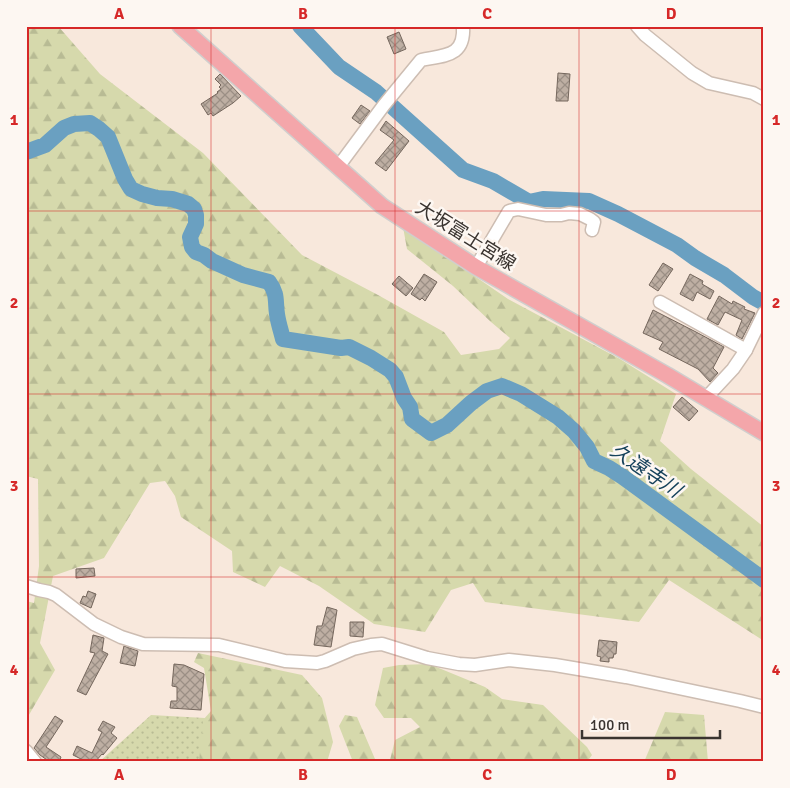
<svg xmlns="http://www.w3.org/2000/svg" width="790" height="788" font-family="Signika,'Noto Sans JP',sans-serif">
  <defs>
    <pattern id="grass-dots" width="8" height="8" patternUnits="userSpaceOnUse" patternTransform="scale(1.25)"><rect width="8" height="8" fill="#d6d9ac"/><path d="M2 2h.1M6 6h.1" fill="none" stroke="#b8bb94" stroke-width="1.8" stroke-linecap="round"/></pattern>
    <pattern id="forest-firs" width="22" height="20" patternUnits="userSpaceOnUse" patternTransform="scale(1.25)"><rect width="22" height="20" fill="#d6d9ac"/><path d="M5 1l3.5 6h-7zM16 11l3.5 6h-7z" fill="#b8bb94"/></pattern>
    <pattern id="building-cross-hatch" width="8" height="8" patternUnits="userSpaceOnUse" patternTransform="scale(1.25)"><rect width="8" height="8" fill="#beafa3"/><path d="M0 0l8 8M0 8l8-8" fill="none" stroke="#9b8f85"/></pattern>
  </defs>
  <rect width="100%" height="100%" fill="#f8e8dc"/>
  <path fill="url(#grass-dots)" d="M151 715 205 718 200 762H99Z"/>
  <g fill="url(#forest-firs)">
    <path d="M26 26H58L100 74 203 153 302 255 378 295 444 332 461 355 499 349 510 338 491 322 453 286 407 249 403 227 508 299 620 359 676 394 660 441 691 469 764 527V641L669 580 639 622 485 602 473 583 451 590 425 632 374 624 319 586 280 566 265 587 233 572 232 551 181 517 175 496 165 481 150 483 104 558 53 576 40 643 55 670 26 720V601L34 603 39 566 38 479 26 476Z"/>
    <path d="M198 653 302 675 322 698 333 742 327 762H199L203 720 211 711 204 668 194 662Z"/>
    <path d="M429 664 485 687 502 699 543 705 587 747 592 755 587 762H353L339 726 345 715 357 717 375 759 390 760 395 740 420 727 411 718H384L375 705 383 668 399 665Z"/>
    <path d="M665 712 704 715 708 762H644Z"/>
  </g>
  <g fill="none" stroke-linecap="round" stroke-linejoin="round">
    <g stroke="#6aa0c1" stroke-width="16">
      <path d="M300 26 339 67 376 92 463 170 493 181 529 202 543 199 589 201 618 214 677 245 695 258 724 275 753 297 764 303"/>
      <path d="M26 152 45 145 64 128 74 124 90 123 99 129 108 137 125 179 131 189 142 194 157 198 172 199 188 204 194 209 196 215V224L190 237 192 247 196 252 204 255 212 261 243 275 269 282C278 294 275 301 277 314 278 322 281 331 283 339L341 348 349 347 371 358 390 370 396 377 404 398 410 407 412 419 431 433 447 425 471 403 487 391 502 386 521 394 558 417 574 431 587 447 594 461 609 468 623 477 764 580"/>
    </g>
  </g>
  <g fill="url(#building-cross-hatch)" stroke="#75675d">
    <path d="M399 32 406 49 394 54 387 37Z"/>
    <path d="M558 73 570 74 568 101H556Z"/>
    <path d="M220 74 241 96 233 103 213 116 211 113 208 115 201 104 218 93 217 92 221 89 219 87 221 85 215 79Z"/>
    <path d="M361 105 370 111 360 124 352 118Z"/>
    <path d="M386 121 409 141 386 171 375 163 394 140 380 130Z"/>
    <path d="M501 250 511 253 503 265 494 259Z"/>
    <path d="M663 263 673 269 658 291 649 285Z"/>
    <path d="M424 274 437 282 425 301 422 298 420 300 411 294Z"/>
    <path d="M690 274 703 281 702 284 714 291 710 299 697 292 693 301 680 294Z"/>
    <path d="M399 276 413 288 406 296 392 284Z"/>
    <path d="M719 296 732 304 733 301 745 307 744 309 755 313 742 339 736 335 742 320 725 312 718 325 707 319Z"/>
    <path d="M653 310 696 332 724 347 713 368 718 373 710 382 698 369 659 349 663 342 643 333Z"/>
    <path d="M682 397 698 411 689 421 673 407Z"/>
    <path d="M94 568 95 576 76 578V569Z"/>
    <path d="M88 591 96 594 91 608 80 603 83 596 86 597Z"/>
    <path d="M327 607 337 610 331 647 314 645 317 626H322Z"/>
    <path d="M350 622H364L363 637 350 636Z"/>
    <path d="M93 635 104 638 102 651 108 654 86 695 77 691 95 653 90 652Z"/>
    <path d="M599 640 617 642 616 654H614L613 658H609V662L600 661 601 657 597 656Z"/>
    <path d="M124 646 138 651 135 666 120 663Z"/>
    <path d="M174 664 184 665 204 674 201 710 170 708 171 701H177V687L172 686Z"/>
    <path d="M55 716 63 721 46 747 61 757 59 762H50L40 755 34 748Z"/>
    <path d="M103 721 115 727 111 733 117 738 103 755 102 754 95 762H87L73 755 77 746 92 753 102 732 98 730Z"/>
  </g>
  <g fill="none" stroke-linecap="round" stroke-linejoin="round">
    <g stroke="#cdbdb2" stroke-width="15">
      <g id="minor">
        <path d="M637 26 645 35 692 73 709 83 753 93 764 99"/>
        <path d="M338 167 384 105 421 60C445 55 465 57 463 26"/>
        <path d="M476 267 509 211 518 209 546 215H561L569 213 580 214 590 219 594 222 592 230"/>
        <path d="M660 302 746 350"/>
        <path d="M706 398 733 369 746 350 764 313"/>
        <path d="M26 586 39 590 49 592 56 595 94 624 121 637 143 644 219 645 285 661 317 663 325 661 353 649 371 645 382 644 427 658 459 664 475 665 509 660 555 665 626 677 740 701 764 707"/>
        <path d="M26 751 35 762"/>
      </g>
    </g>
    <g stroke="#d0cecd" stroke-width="18">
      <path id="major" d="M180 26 382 206 476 267 667 375 764 433"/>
    </g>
    <use href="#minor" stroke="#fff" stroke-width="12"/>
    <use href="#major" stroke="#f4a6aa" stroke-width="15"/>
  </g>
  <path fill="none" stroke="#d62828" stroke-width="1" stroke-opacity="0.55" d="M211 26V762M395 26V762M579 26V762M26 211H764M26 394H764M26 577H764"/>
  <g text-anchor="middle" stroke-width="5" stroke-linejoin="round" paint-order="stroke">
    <g font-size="19" fill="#3a3430" stroke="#fdf7f2">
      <text transform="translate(466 235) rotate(32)" y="7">大坂富士宮線</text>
    </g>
    <g font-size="20" font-style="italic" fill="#16425b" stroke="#fdf7f2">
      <text transform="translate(646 470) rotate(34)" y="7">久遠寺川</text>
    </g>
  </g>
  <rect width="790" height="788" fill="none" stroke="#fdf7f2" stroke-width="55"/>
  <path d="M582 730v8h138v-8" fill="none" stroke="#3a3430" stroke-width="2.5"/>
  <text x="590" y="730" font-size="15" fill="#3a3430" stroke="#fdf7f2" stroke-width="4" paint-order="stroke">100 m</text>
  <rect x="28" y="28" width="734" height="732" fill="none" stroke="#d62828" stroke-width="2"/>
  <g font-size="16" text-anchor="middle" font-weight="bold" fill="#d62828">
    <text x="119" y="19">A</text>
    <text x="303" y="19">B</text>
    <text x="487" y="19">C</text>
    <text x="671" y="19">D</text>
    <text x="14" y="125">1</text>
    <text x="776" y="125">1</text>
    <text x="14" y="308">2</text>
    <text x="776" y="308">2</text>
    <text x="14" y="491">3</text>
    <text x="776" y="491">3</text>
    <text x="14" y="675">4</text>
    <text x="776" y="675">4</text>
    <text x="119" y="780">A</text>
    <text x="303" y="780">B</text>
    <text x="487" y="780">C</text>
    <text x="671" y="780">D</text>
  </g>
</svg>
